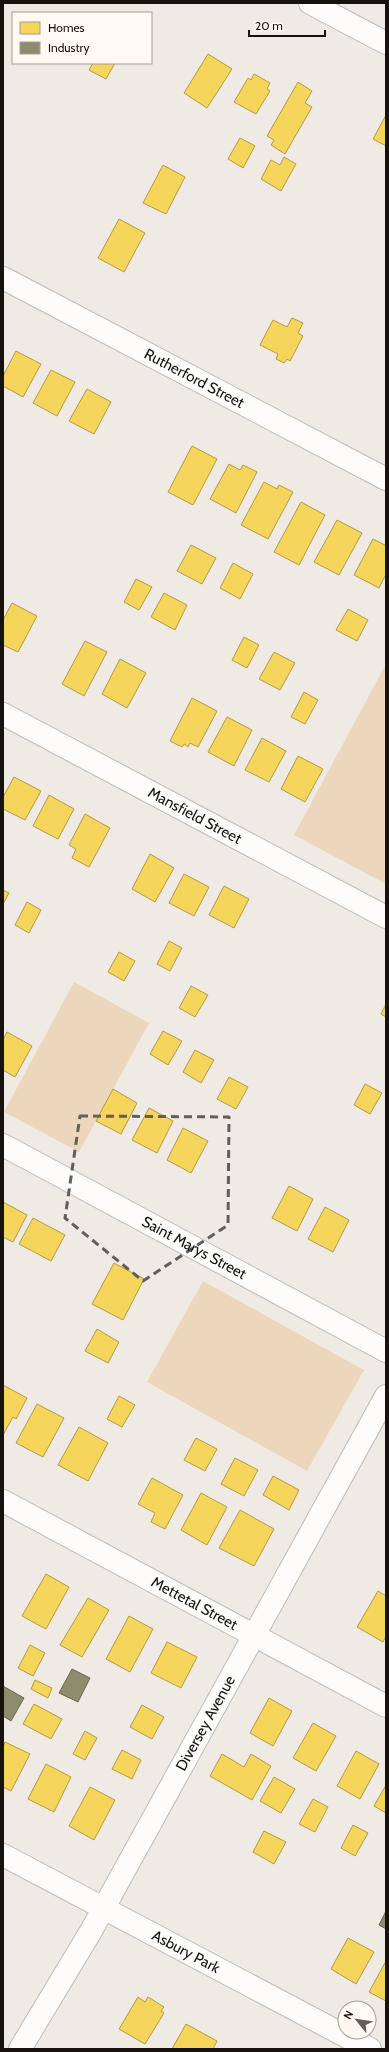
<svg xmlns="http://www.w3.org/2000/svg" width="389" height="2052" font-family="Cabin,sans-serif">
  <rect width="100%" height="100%" fill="#f0eae4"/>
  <g fill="#edd7bc">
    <path d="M386 664V884L294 835Z"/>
    <path d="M74 982 149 1023 79 1152 4 1112Z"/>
    <path d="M203 1281 364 1370 307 1471 147 1382Z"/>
  </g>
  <g fill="#f6d55c" stroke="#b39a45">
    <path d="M208 54 232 69 207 108 184 93Z"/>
    <path d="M93 63H115L106 79 89 70Z"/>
    <path d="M254 74 270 83 267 89 270 91 256 114 234 102 248 78 251 80Z"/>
    <path d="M298 82 312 91 305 103 312 107 285 154 271 145 274 140 267 136Z"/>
    <path d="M386 115V146L373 139Z"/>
    <path d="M240 138 255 146 243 168 228 159Z"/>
    <path d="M284 157 296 164 281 191 261 179 271 160 280 165Z"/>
    <path d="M163 165 185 177 166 214 143 203Z"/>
    <path d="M119 219 145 233 124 272 98 258Z"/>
    <path d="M292 318 303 323 298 333 303 336 290 361 287 359 284 363 276 359 278 354 260 345 273 320 287 327Z"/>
    <path d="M16 351 41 364 23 397 3 386V376Z"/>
    <path d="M51 370 75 382 57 416 33 403Z"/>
    <path d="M87 389 111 402 94 434 69 421Z"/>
    <path d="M192 446 217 459 193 505 168 492Z"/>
    <path d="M229 464 240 470 243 465 257 472 236 513 210 499Z"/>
    <path d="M264 482 277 489 279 485 293 492 268 539 241 525Z"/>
    <path d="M301 502 325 515 299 565 274 552Z"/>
    <path d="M337 520 362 533 339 575 314 562Z"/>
    <path d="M373 539 385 545 386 542V574L379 588 354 575Z"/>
    <path d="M191 545 216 558 202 584 177 571Z"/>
    <path d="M233 563 253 574 240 599 220 588Z"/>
    <path d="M136 579 152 587 139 610 124 602Z"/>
    <path d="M164 593 187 605 175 630 151 617Z"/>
    <path d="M12 603 37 616 18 652 3 645V620Z"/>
    <path d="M348 609 368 620 357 641 336 630Z"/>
    <path d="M244 637 259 645 247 668 232 660Z"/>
    <path d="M85 641 107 652 84 696 62 684Z"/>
    <path d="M274 652 295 663 280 690 259 679Z"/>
    <path d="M120 659 146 673 127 708 102 694Z"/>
    <path d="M304 692 318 700 305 724 291 717Z"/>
    <path d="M192 698 217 711 198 747 190 743 188 747 184 744 182 747 170 741Z"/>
    <path d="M227 717 252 730 234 766 208 752Z"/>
    <path d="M262 738 286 751 269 782 245 770Z"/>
    <path d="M298 756 323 769 305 802 281 789Z"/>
    <path d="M14 777 41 791 25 820 3 809V797Z"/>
    <path d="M49 795 74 809 58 839 33 826Z"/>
    <path d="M85 814 110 828 89 867 72 858 76 849 69 845Z"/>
    <path d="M150 854 174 868 155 902 132 889Z"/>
    <path d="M184 874 209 887 194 916 169 903Z"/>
    <path d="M224 886 249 899 234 928 209 915Z"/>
    <path d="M3 890 9 893 3 904Z"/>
    <path d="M27 902 41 910 29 933 15 925Z"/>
    <path d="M169 941 182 948 170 971 157 964Z"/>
    <path d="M119 952 135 961 124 981 108 972Z"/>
    <path d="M191 986 208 995 195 1017 179 1008Z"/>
    <path d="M386 1004V1017L381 1014Z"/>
    <path d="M163 1031 182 1041 168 1065 150 1054Z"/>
    <path d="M7 1032 32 1046 15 1077 3 1070V1040Z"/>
    <path d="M195 1050 214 1060 201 1083 183 1072Z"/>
    <path d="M229 1077 248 1087 236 1109 217 1099Z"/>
    <path d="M365 1084 382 1093 370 1114 354 1105Z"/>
    <path d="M113 1089 137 1103 121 1134 96 1121Z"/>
    <path d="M149 1108 173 1121 157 1153 132 1140Z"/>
    <path d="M183 1128 208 1141 191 1173 167 1160Z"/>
    <path d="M289 1186 313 1199 297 1231 272 1218Z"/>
    <path d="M3 1202 27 1215 13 1242 3 1237Z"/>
    <path d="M325 1207 349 1220 333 1252 308 1239Z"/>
    <path d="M33 1218 65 1235 51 1261 19 1244Z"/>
    <path d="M114 1263 144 1279 123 1320 92 1304Z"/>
    <path d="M97 1329 119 1342 108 1363 85 1351Z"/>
    <path d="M3 1385 27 1398 16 1419 13 1417 3 1435Z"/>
    <path d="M119 1396 135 1405 122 1427 107 1419Z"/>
    <path d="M37 1404 64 1418 43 1457 16 1443Z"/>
    <path d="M79 1427 108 1443 88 1481 58 1465Z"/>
    <path d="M196 1438 217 1449 205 1471 184 1460Z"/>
    <path d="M235 1458 258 1470 244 1496 221 1484Z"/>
    <path d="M273 1476 299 1490 289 1510 263 1495Z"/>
    <path d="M152 1478 183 1495 165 1529 151 1522 155 1513 138 1504Z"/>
    <path d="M201 1493 227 1507 207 1545 181 1530Z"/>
    <path d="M240 1510 274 1529 254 1566 219 1548Z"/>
    <path d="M46 1574 69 1587 46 1629 22 1616Z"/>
    <path d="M378 1591 386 1596V1636L383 1642 357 1627Z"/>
    <path d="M88 1598 109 1610 82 1657 60 1645Z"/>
    <path d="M129 1616 153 1629 130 1672 106 1659Z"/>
    <path d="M167 1642 197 1657 181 1688 151 1673Z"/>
    <path d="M30 1645 45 1653 33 1676 18 1668Z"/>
    <path d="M35 1680 52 1688 48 1698 31 1689Z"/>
    <path d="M269 1698 292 1711 273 1746 250 1733Z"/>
    <path d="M34 1704 62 1719 51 1739 23 1724Z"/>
    <path d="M142 1705 164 1717 152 1739 130 1727Z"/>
    <path d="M313 1723 336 1736 316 1771 293 1758Z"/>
    <path d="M85 1731 97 1738 85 1760 73 1754Z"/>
    <path d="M5 1742 30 1754 11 1791 3 1787V1747Z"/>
    <path d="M122 1750 141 1760 132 1779 112 1769Z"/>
    <path d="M356 1751 379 1764 360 1799 337 1786Z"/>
    <path d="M222 1754 244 1767 251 1754 271 1766 252 1800 210 1776Z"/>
    <path d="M46 1764 71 1777 54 1812 28 1799Z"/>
    <path d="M274 1777 295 1789 281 1813 260 1801Z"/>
    <path d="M386 1785V1813L374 1806Z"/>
    <path d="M90 1787 115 1800 94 1840 69 1826Z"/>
    <path d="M313 1799 328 1807 315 1832 299 1824Z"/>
    <path d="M353 1825 368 1833 355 1856 341 1848Z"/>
    <path d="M264 1831 286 1842 274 1864 253 1852Z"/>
    <path d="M348 1938 374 1952 356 1984 331 1969Z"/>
    <path d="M386 1961V2001L369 1992Z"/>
    <path d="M138 1997 145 2002 148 1997 164 2007 161 2011 164 2013 145 2044 119 2029Z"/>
    <path d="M186 2024 217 2041 213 2049H172Z"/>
  </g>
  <g fill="#8c8c6e" stroke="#696751">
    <path d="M72 1669 90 1678 78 1702 59 1693Z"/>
    <path d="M3 1686 24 1698 11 1721 3 1716Z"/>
    <path d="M386 1911V1929L379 1925Z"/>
  </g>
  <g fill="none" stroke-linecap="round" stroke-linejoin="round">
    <g stroke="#bebab5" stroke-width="24">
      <g id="minor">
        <path d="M310 3 386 43"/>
        <path id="s1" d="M3 278 386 479"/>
        <path id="s2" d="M3 714 386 917"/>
        <path id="s3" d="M3 1145 386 1351"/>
        <path id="s4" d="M3 1501 386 1706"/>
        <path id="s5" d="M3 1855 370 2049"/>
        <path id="s6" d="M20 2049 91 1931 386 1396"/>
      </g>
    </g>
    <use href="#minor" stroke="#fdfcfb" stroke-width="22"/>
  </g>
  <path fill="none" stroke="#625e59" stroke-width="3" stroke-dasharray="8 5" stroke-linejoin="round" d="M80 1116 229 1117 228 1225 143 1281 65 1218Z"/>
  <g text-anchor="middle" stroke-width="4" stroke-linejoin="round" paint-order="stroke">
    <g font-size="15" fill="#16120e" stroke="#fff9f1">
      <text dy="5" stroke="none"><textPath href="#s1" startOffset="216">Rutherford Street</textPath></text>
      <text dy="5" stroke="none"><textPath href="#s2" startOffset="217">Mansfield Street</textPath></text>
      <text dy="5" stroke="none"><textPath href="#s3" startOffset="217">Saint Marys Street</textPath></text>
      <text dy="5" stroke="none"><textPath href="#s4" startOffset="217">Mettetal Street</textPath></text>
      <text dy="5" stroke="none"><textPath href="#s6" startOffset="375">Diversey Avenue</textPath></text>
      <text dy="5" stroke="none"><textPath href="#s5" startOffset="207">Asbury Park</textPath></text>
    </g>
  </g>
  <rect width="389" height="2052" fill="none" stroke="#16120e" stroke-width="8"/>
  <rect x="12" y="12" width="140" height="52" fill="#fff9f1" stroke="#a29d96"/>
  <rect x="20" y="22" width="20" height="12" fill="#f6d55c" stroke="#a29d96"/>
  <text x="48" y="32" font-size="12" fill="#16120e">Homes</text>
  <rect x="20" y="42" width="20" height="12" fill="#8c8c6e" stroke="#a29d96"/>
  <text x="48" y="52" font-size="12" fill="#16120e">Industry</text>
  <g transform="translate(357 2020) rotate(300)"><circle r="19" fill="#fff9f1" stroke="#a29d96"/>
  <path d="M0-3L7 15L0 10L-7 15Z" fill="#625e59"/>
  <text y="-6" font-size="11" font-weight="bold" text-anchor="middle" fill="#16120e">N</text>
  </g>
  <path d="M249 30v6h76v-6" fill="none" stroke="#16120e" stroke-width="2"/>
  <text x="255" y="30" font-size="12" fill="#16120e" stroke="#fff9f1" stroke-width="3" paint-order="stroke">20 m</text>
</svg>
